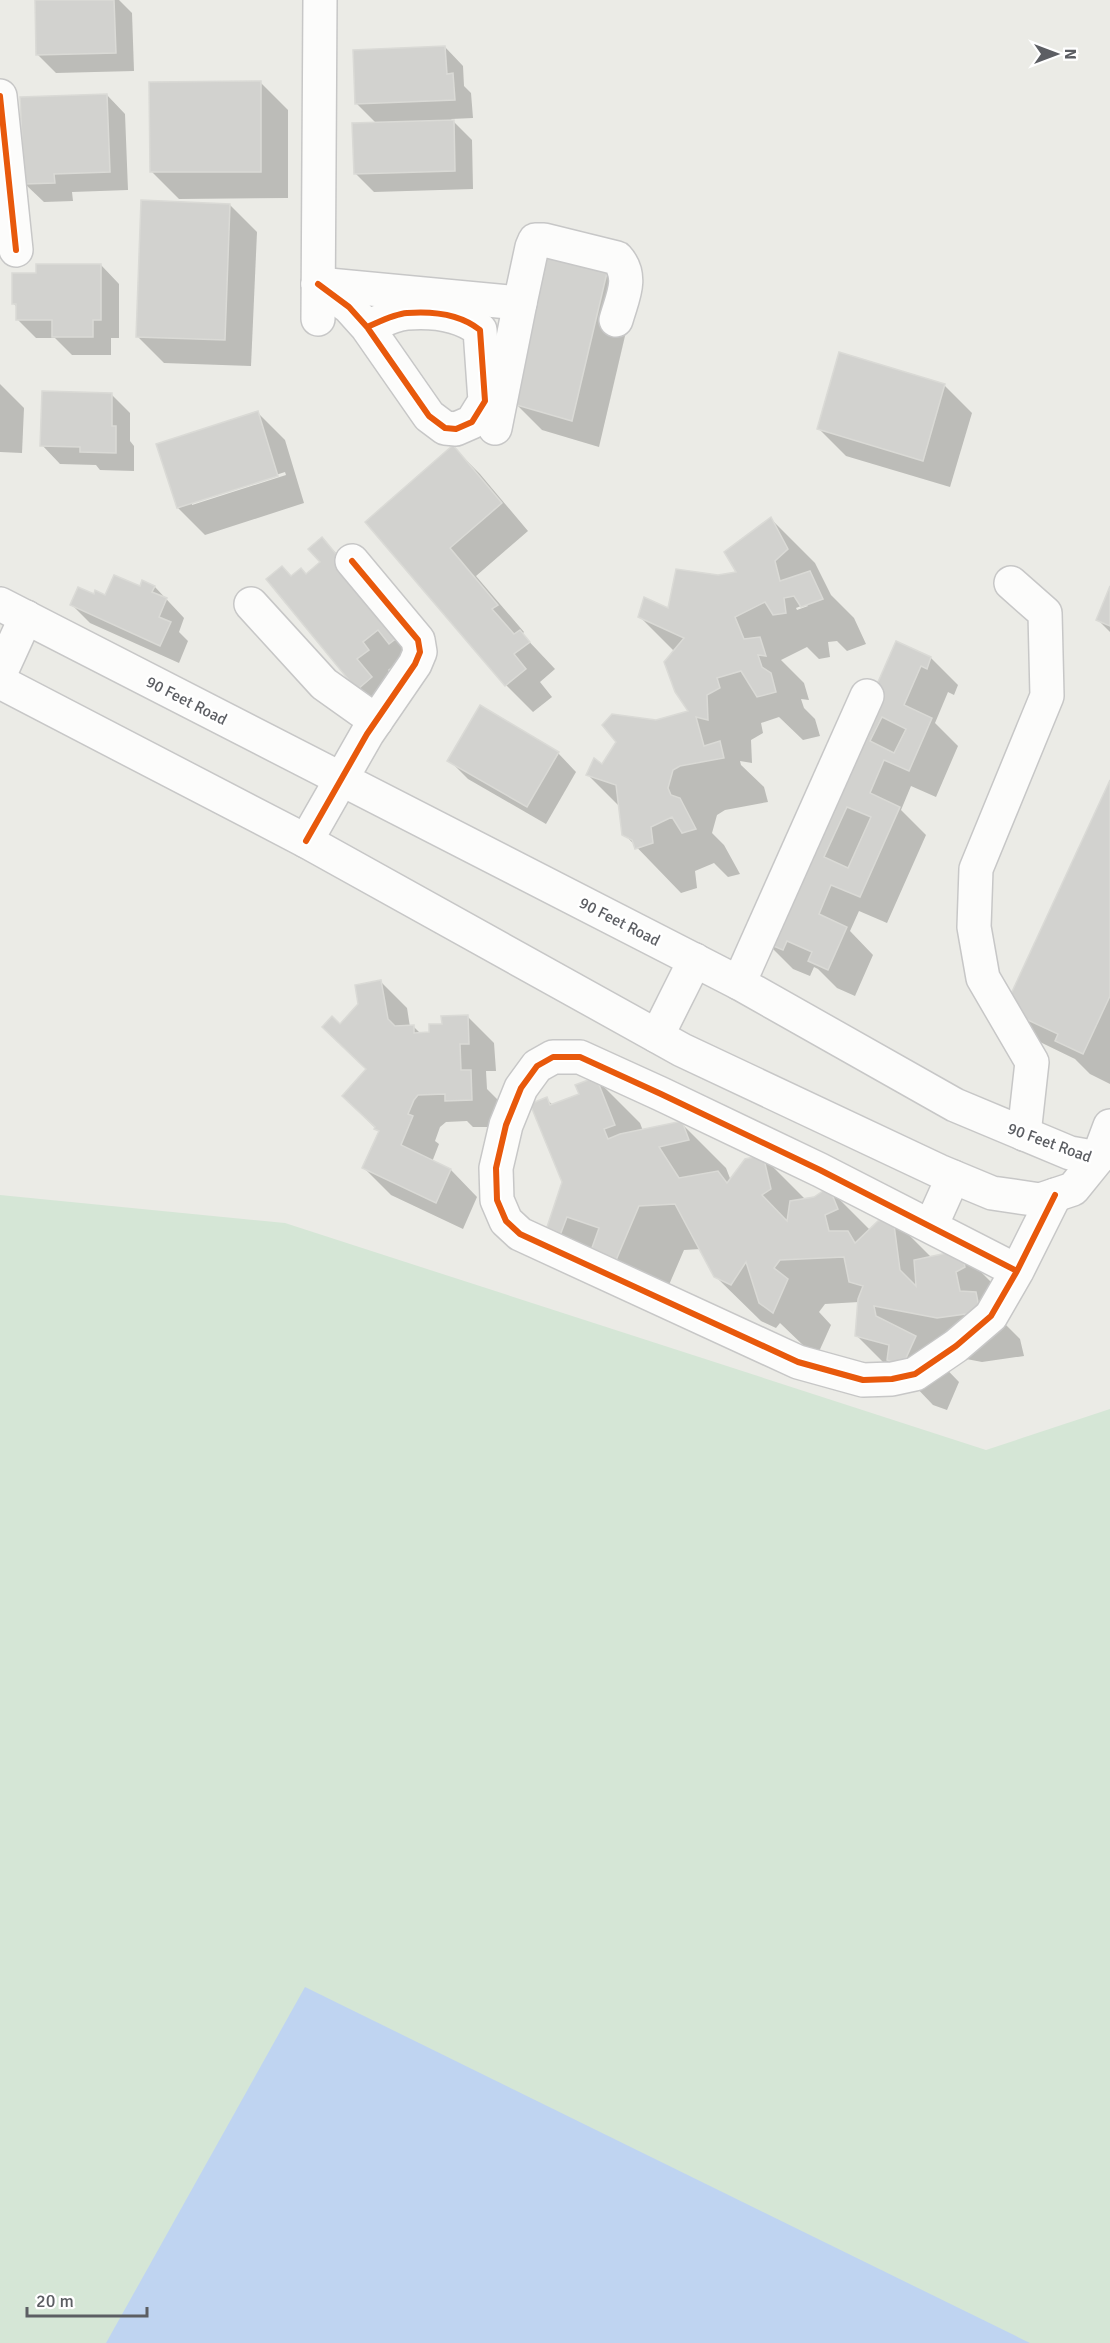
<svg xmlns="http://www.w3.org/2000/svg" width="1110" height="2343" font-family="Signika,sans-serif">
  <rect width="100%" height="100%" fill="#ebebe6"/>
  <path fill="#d5e6d6" d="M0 1195 285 1223 986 1450 1110 1409V2343H0Z"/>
  <path fill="#bfd4f1" d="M305 1987 1030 2343H106Z"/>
  <g fill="#0003" fill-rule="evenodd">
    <path d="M37 0H119L132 13 134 71 56 73 38 55Z"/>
    <path d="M445 47 463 66 464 86 471 93 473 118 451 119 472 140 473 189 374 192 356 174 377 124 356 103Z"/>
    <path d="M261 83 288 110V198L179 199 152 172Z"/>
    <path d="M107 95 125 114 128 190 72 192 73 201 44 202 25 184Z"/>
    <path d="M230 205 257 232 251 366 164 363 137 336Z"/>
    <path d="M609 262 636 289 599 447 542 430 515 403Z"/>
    <path d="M101 265 119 284V338H111V355H72L55 338H36L18 320V308L13 303 37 275Z"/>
    <path d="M840 354 945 386 972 413 950 487 846 456 819 429Z"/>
    <path d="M0 384 24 408 22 453 0 452Z"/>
    <path d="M112 395 130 413V441L134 446V471L100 470 96 465 60 464 42 445Z"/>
    <path d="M258 413 285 440 304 503 205 535 178 508ZM285 472 286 475 192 505V502Z"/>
    <path d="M453 447 480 474 528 531 476 576 524 632 522 634 555 669 540 682 552 697 533 712 506 685 367 522Z"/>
    <path d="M771 519 815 563 831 595 854 618 866 644 847 651 837 641 828 642 830 657 819 659 807 647 781 660 804 683 809 700 801 699 804 708 815 719 820 736 803 740 779 717 761 723 763 733 751 740 752 763 740 761 741 765 764 787 768 802 725 810 717 815 712 833 724 845 740 874 728 877 714 863 695 871 697 888 681 893 624 834 620 807 588 775 603 767 656 722 690 712 675 652 640 617 669 610 718 577 739 573ZM806 604 808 606 797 610 796 608Z"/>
    <path d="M322 539 349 566 428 662 404 657 388 670 395 678 385 715 358 689 292 577 307 575 322 563Z"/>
    <path d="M143 582 155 587 184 618 179 632 188 641 179 663 90 623 72 605 95 596 106 597 140 588Z"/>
    <path d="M1110 590V632L1097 619Z"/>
    <path d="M896 643 931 658 958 685 954 695 948 692 935 723 958 746 936 797 911 786 901 810 926 835 887 923 859 911 850 931 873 955 855 996 837 988 818 969 814 967 810 976 793 969 766 942Z"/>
    <path d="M558 753 576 772 546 824 468 779 449 760Z"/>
    <path d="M1110 784V1084L1090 1074 1075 1059 1040 1042 1006 1008Z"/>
    <path d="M380 981 407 1008 410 1027H414L421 1034 430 1033 467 1016 494 1043 496 1071H486L487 1089 497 1099 498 1127H473L467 1121 446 1122 440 1127 435 1141 439 1144 432 1162 451 1170 477 1197 463 1229 391 1195 364 1168 380 1133 344 1096 367 1070 340 1026Z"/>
    <path d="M595 1078 640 1123 643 1131 681 1123 726 1168 731 1181 763 1157 806 1200 815 1198 829 1189 870 1230 893 1219 932 1258 961 1252 1005 1296 1000 1319 1020 1339 1024 1356 982 1362 930 1352 959 1382 947 1410 933 1405 912 1383 902 1381 857 1336 859 1302 825 1304 819 1312 831 1325 817 1356 805 1347 780 1323 776 1328 761 1321 715 1276 701 1249 684 1250 659 1308 546 1232 564 1182 546 1099 553 1105 580 1094Z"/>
  </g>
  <g fill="#d2d2cf" stroke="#dadad6" stroke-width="1.5" fill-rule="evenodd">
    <path d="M35 0H114L116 53 36 55Z"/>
    <path d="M445 46 447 74 453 73 455 100 355 104 353 50Z"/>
    <path d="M261 81V172H150L149 82Z"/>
    <path d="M107 94 110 172 54 174 55 183 24 184 20 97Z"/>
    <path d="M454 120 455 171 354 174 352 123Z"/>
    <path d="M141 200 230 204 225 340 136 337Z"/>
    <path d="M543 245 610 260 572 421 513 404Z"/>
    <path d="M36 264H101V320H93V337H52V320H16V304H12V273H36Z"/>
    <path d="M839 352 945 384 923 461 817 429Z"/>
    <path d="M42 391 112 393V426H116V453L80 452V447L40 446Z"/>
    <path d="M258 411 278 476 177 508 156 444Z"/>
    <path d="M453 445 502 503 450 548 498 605 492 609 514 634 520 630 530 642 514 654 526 669 505 686 365 522Z"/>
    <path d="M771 517 788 549 775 561 780 581 810 571 823 599 801 607 794 596 784 598 786 613 773 615 765 602 735 617 744 639 760 637 766 656 758 655 762 667 771 673 776 692 757 697 741 671 717 678 720 688 707 695 708 720 696 717 704 746 720 741 724 758 680 766 673 770 668 788 671 795 680 798 696 829 682 833 672 817 651 827 653 843 635 849 632 840 622 835 616 785 586 775 594 758 602 764 616 742 602 725 612 714 656 720 688 711 675 692 664 662 684 638 638 617 644 597 668 608 676 569 718 575 736 572 724 552Z"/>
    <path d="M322 537 402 634 389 644 378 630 363 642 369 650 357 659 372 677 357 690 266 579 282 566 291 576 301 568 306 574 320 562 308 549Z"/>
    <path d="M114 575 140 586 142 580 155 586 152 592 167 598 159 617 171 622 160 646 70 605 78 587 94 594 95 590 105 595Z"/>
    <path d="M1110 586V626L1096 620Z"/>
    <path d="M896 641 931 657 927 669 921 666 904 705 932 718 909 771 884 760 870 793 900 807 860 897 831 885 819 914 847 927 828 970 808 961 812 952 787 941 783 950 764 942ZM882 717 906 729 894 753 870 741ZM847 807 871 817 848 868 824 857Z"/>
    <path d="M480 705 559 752 527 807 447 761Z"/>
    <path d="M1110 780V996L1083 1054 1055 1041 1058 1034 1004 1009Z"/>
    <path d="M381 980 388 1019 395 1026 414 1025V1033L429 1032V1024H442L441 1016 468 1015 469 1044H460L461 1070H471L472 1100 445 1101V1094L418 1095 414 1100 408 1114 413 1116 401 1145 451 1169 436 1203 362 1168 379 1131 374 1129 375 1127 342 1096 366 1069 322 1027 332 1016 340 1024 358 1004 355 985Z"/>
    <path d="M596 1077 615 1125 604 1129 608 1139 620 1134 682 1121 689 1140 659 1147 679 1178 718 1171 727 1183 745 1159 763 1155 771 1189 762 1195 787 1221 790 1201 814 1197 829 1187 838 1209 825 1215 829 1231H848L855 1243 878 1221 893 1217 900 1270 916 1286 914 1260 961 1250 965 1267 956 1272 960 1291 976 1292 980 1312 937 1318 874 1306 876 1316 916 1336 902 1367 887 1360 889 1345 855 1336 858 1299 863 1286 849 1282 844 1257 780 1260 774 1268 788 1279 773 1313 759 1303 746 1262 731 1285 714 1277 675 1204 639 1206 614 1265 589 1256 599 1228 567 1217 559 1238 545 1233 562 1182 530 1104 547 1097 550 1105 579 1094 575 1085Z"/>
  </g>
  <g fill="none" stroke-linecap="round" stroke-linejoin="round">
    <g stroke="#c7c7c7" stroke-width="36">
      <g id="minor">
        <path d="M0 96 16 250"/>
        <path d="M318 284 349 307 367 327 429 416 445 428 456 429 472 422 485 401 480 330C460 314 433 311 407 313 394 314 379 322 367 327"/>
        <path d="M318 284 520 303 532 247 535 240H544L617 258C634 277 622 298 616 320"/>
        <path d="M318 319 320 0"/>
        <path d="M495 428 520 303"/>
        <path d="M1011 583 1045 613 1047 696 976 869 974 927 983 978 1032 1062 1024 1134"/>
        <path d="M0 604 739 983 955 1105 1070 1153 1098 1158"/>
        <path d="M251 604 324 684 376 721"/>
        <path d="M0 674 26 617"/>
        <path d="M0 682 306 841 682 1050 939 1171 992 1193 1040 1200 1073 1189 1098 1158 1110 1126"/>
        <path d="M306 841 367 734 415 664 420 652 418 640 352 561"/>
        <path d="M739 983 867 696"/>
        <path d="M657 1036 695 960"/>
        <path d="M931 1226 953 1177"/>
        <path d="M1017 1271 820 1170 661 1094 580 1057H553L537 1066 521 1088 506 1125 496 1168 497 1200 506 1221 520 1234 798 1362 863 1380 892 1379 915 1374 956 1346 991 1316 1017 1271 1055 1195"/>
      </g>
    </g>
    <use href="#minor" stroke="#fcfcfb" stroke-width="33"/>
    <g stroke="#fff" stroke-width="10">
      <g id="cycleway">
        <path d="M0 96 16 250"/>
        <path d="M318 284 349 307 367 327 429 416 445 428 456 429 472 422 485 401 480 330C460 314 433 311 407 313 394 314 379 322 367 327"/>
        <path d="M306 841 367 734 415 664 420 652 418 640 352 561"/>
        <path d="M1017 1271 820 1170 661 1094 580 1057H553L537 1066 521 1088 506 1125 496 1168 497 1200 506 1221 520 1234 798 1362 863 1380 892 1379 915 1374 956 1346 991 1316 1017 1271 1055 1195"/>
      </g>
    </g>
    <use href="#cycleway" stroke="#e8590c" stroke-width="6"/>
  </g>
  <g text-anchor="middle" stroke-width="5" stroke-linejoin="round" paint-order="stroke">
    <g font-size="16" fill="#5c5e63" stroke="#fff">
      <text transform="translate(187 700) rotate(27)" y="6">90 Feet Road</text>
      <text transform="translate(620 921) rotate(27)" y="6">90 Feet Road</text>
      <text transform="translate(1050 1142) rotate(20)" y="6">90 Feet Road</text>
    </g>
  </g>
  <g transform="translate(1056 54) rotate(90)" stroke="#ffffff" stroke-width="4.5" paint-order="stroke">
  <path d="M0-4.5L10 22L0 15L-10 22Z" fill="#5c5e63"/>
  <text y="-9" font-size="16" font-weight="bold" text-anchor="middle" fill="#5c5e63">N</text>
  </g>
  <path d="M27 2307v9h120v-9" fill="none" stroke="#5c5e63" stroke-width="3"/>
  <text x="36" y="2307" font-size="18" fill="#5c5e63" stroke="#ffffff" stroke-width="4.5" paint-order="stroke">20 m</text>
</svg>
